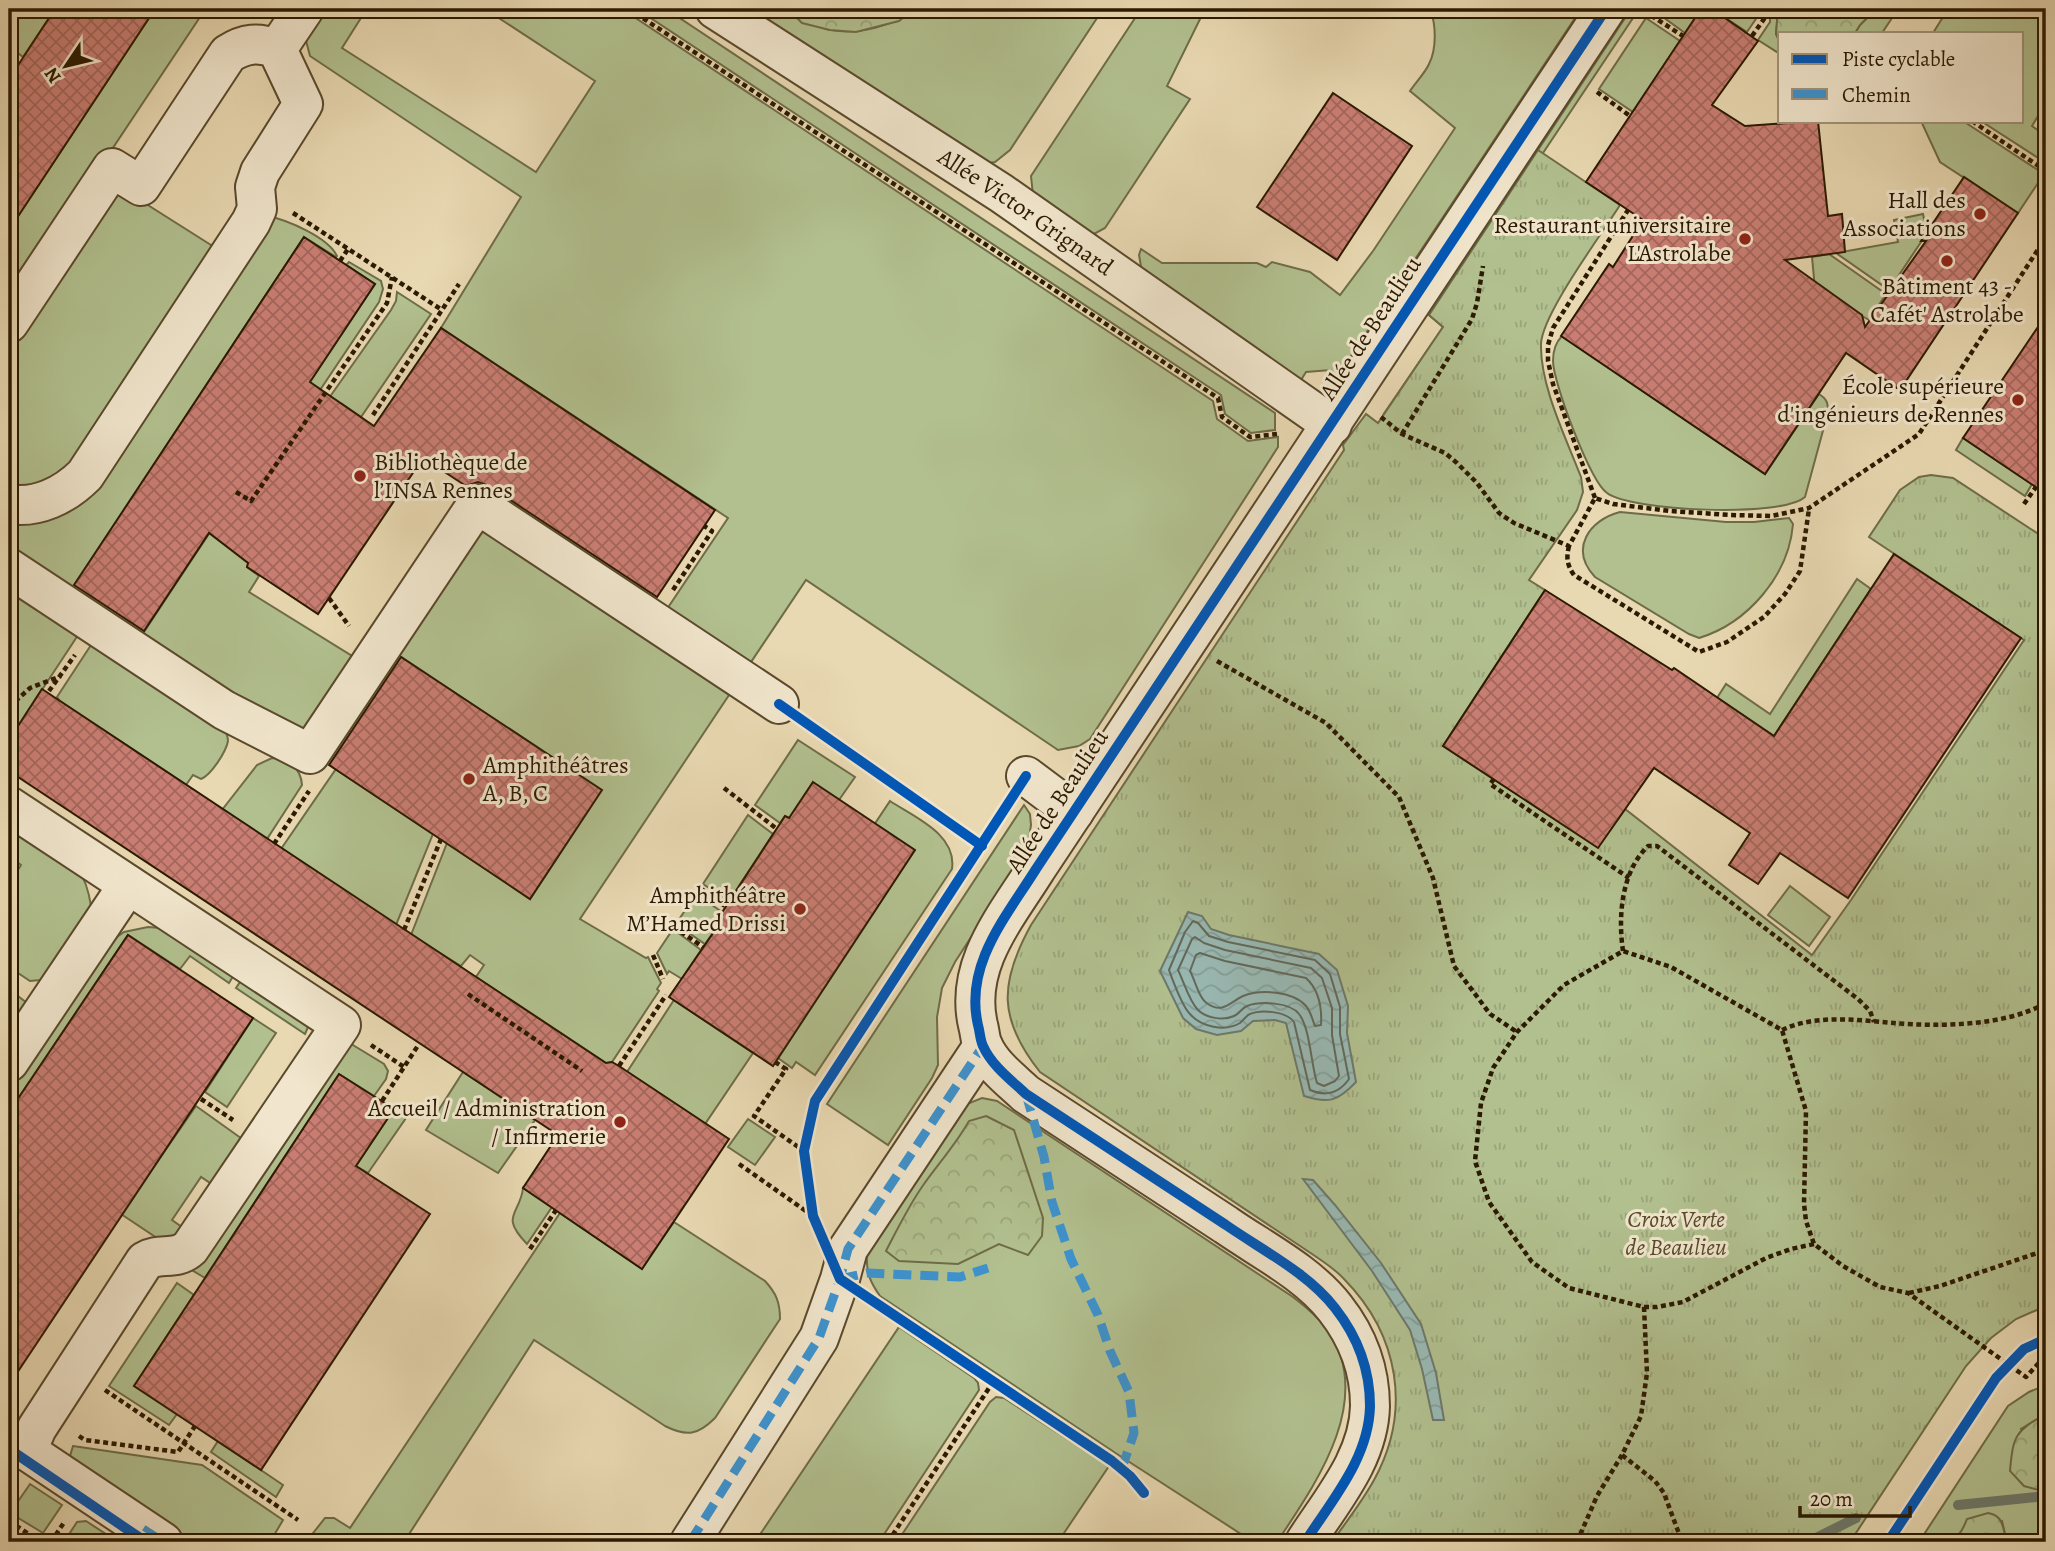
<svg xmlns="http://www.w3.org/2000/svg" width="2055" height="1551" font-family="Alegreya,serif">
  <defs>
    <pattern id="forest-crowns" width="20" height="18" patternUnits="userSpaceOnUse" patternTransform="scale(1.75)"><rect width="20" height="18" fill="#b2c08f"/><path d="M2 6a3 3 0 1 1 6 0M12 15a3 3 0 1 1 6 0" fill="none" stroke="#99a47a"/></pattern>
    <pattern id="park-tufts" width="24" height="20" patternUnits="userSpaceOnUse" patternTransform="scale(1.75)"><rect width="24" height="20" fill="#b2c08f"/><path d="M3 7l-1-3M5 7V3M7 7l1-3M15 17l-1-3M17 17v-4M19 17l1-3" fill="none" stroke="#99a47a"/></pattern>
    <pattern id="water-waves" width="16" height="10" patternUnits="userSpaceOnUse" patternTransform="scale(1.75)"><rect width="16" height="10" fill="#99b9b3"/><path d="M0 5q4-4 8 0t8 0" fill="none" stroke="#849e98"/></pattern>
    <pattern id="building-cross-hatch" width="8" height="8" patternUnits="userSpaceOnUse" patternTransform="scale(1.75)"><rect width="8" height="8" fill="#ca7e73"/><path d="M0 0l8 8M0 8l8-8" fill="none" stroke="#a4665c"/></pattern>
  </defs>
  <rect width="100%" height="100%" fill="#e9d9b2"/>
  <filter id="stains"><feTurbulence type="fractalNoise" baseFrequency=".00286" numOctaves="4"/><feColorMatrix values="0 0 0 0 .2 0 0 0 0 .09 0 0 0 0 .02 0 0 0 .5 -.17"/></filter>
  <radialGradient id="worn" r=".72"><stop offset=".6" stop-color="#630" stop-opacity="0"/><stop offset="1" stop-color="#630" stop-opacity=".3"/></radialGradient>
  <g fill="#b2c08f" stroke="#6e6c48" stroke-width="2">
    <path d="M9 9H55L23 57 9 46Z"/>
    <path d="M155 9H201L204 11 9 304V230Z"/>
    <path d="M321 9 366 10 342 48 536 172 595 81 485 9H622L1213 401 1217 419 1248 441 1278 437V447L1090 739 1079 746 1058 750 806 580 745 671 663 615 728 518 441 328 521 197 310 56 305 37Z"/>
    <path d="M637 9H666L1275 413V430L1251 433 1225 414 1221 395Z"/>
    <path d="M739 9H788L791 14C803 19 818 28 831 30 859 35 893 26 914 9H1103L1010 150 995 162 982 164Z"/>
    <path d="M1141 9H1205L1167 86 1190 99 1105 228 1094 234H1087L1033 195 1031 176Z"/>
    <path d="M1430 9H1581L1337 377 1331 370 1306 372 1301 380 1142 272 1139 255 1141 249 1162 263H1257L1266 267 1272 262 1310 272 1340 295 1373 251 1455 128 1410 91C1416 82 1425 73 1429 64 1437 48 1436 24 1430 9Z"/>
    <path d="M1631 9H1639L1485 240 1474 298 1383 415 1443 327 1429 315Z"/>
    <path d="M1652 9H1701L1685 33Z"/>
    <path d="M1712 9H1760V13L1747 32Z"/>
    <path d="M1770 9H1778L1776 34 1780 42V54L1758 40 1770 22Z"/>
    <path d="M1876 9H1898L1882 33H1855L1860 25Z"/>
    <path d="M1948 9H2046V103L2032 126 2046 136V163L1981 121H2022V33H1933Z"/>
    <path d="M1646 18 1680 41 1633 112 1599 89Z"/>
    <path d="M1921 121H1963L2044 174 2018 213 1940 162Z"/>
    <path d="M113 183 222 252 69 476 9 491V340Z"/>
    <path d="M1923 214 1927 233 1889 290 1836 253 1898 242 1894 220Z"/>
    <path d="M268 216C287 220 328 237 337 256L336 257 304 237 68 595 9 556V519L34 514Z"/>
    <path d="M1829 254 1886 294 1869 320 1815 289 1812 257Z"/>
    <path d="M349 262 381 281 383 289 379 302 259 481 243 482 375 284 346 265Z"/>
    <path d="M397 292 431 314 361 417 342 404 247 567 259 576 249 592 352 656 314 735 236 703 138 641 230 502 248 513 391 310 396 301Z"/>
    <path d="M1562 336 1765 474 1819 394C1827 399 1828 403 1828 412L1805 497C1782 518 1631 511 1607 493 1590 481 1553 382 1553 361 1553 352 1555 343 1562 336Z"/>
    <path d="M1963 438 2032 484 2025 496 1956 450Z"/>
    <path d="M1620 512 1726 522H1754L1789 518 1793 524C1789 575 1748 623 1699 638L1689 634 1595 577C1569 549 1589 520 1620 512Z"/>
    <path d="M480 515 735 686 580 919 646 958 648 957 661 983 657 989 659 991 612 1062 606 1063 476 977 484 965 470 955 461 966 411 935 447 843 530 899 601 790 391 650Z"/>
    <path d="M9 579 82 629 9 740Z"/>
    <path d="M1857 579 1871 589 1774 736 1717 698 1726 684 1770 714Z"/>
    <path d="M91 645 220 718C223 725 228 734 228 741 226 752 211 775 201 779L193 775 186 785 60 701 57 697Z"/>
    <path d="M798 740 855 777 839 800 789 818 785 816 780 823 755 805Z"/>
    <path d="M272 758C288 758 301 768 302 785L267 839 222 810 257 765Z"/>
    <path d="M336 769 433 834 396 925 281 849Z"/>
    <path d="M890 801C914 817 957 834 952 869L815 1075 796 1062 792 1068 778 1058 874 825Z"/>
    <path d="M1024 805 1030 814 1031 825 1027 851 955 962 942 988 937 1017 938 1065 932 1078 888 1145 827 1104Z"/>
    <path d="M748 815 773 834 729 901 703 884Z"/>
    <path d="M9 819C26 832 65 854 78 869 86 880 89 893 91 906L52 979 30 981 9 967V884L21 865 9 856Z"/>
    <path d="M1790 886 1830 917 1809 946 1768 915Z"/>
    <path d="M696 894 722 912 719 917 720 923 705 944 676 924Z"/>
    <path d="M148 927 161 928 238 968 229 983 190 956 180 969 128 935 9 1112V1082L91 955 124 932Z"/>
    <path d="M673 929 701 950 682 979 669 971 667 974 657 953Z"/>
    <path d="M246 973 307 1020 308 1027 305 1034 236 988Z"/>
    <path d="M9 989 27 1003 9 1045Z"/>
    <path d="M674 1000 753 1053 705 1124 627 1072Z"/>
    <path d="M253 1018 276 1033 227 1107 205 1092Z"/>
    <path d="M343 1039 384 1064 388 1071 386 1079 374 1096 339 1074 205 1278 190 1269Z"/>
    <path d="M463 1072 535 1120 498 1173 426 1130Z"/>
    <path d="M982 1098 997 1101 1293 1297C1306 1307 1318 1317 1328 1330 1374 1398 1319 1479 1281 1536L1261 1542 1241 1534 1117 1454 880 1296C870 1282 866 1272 867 1255L967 1104Z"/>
    <path d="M196 1106 245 1141 219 1189 201 1177 172 1220 189 1232 166 1244 121 1214Z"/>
    <path d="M393 1110 406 1118 368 1173 356 1166Z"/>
    <path d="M748 1119 775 1137 755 1165 728 1147Z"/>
    <path d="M523 1188 552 1207 527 1244C499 1215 520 1215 523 1188Z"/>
    <path d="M560 1213 641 1268 674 1222 765 1281C776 1293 780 1302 780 1319L715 1418C698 1435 687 1437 665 1426L534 1340 404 1542H306L325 1518H334L350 1528Z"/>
    <path d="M177 1283 194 1295 134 1386 177 1414 169 1425 109 1386Z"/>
    <path d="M899 1327 974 1378 978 1383 979 1390 879 1542H755Z"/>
    <path d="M2046 1385V1414L2021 1429 2046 1492V1542H2007L2002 1521C1974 1530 1949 1542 1919 1542L2008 1406 2029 1392Z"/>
    <path d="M996 1397 1004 1398 1109 1466 1058 1542H897L990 1402Z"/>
    <path d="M218 1441 283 1485 276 1497 211 1452Z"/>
    <path d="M73 1446 202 1465 283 1520 270 1542H181L73 1464 70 1456Z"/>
    <path d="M30 1484 62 1505 43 1533 10 1513Z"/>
    <path d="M86 1521 118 1542H64L77 1522Z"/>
  </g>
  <g fill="url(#forest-crowns)" stroke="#6e6c48" stroke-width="2">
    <path d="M788 9H914L899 21 856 32 830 30 802 23Z"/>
    <path d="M1778 9H1876L1860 25 1855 33H1780V42L1776 34Z"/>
    <path d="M986 1116 1014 1130 1043 1218 1042 1236 1028 1255 999 1244 958 1264 899 1261 886 1251C898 1228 909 1205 924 1184 939 1163 956 1144 969 1121Z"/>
    <path d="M2046 1414V1492L2024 1486 2010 1471C2013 1436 2015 1431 2046 1414Z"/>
    <path d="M1988 1513C2005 1516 2002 1529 2007 1542H1939C1958 1535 1959 1539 1967 1519Z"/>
  </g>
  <path fill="url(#park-tufts)" stroke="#6e6c48" stroke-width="2" d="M1538 150 1620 205C1602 234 1542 314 1541 344 1540 386 1566 438 1581 477L1583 492 1577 510 1529 580 1545 590 1443 746 1598 847 1625 809 1812 955 1851 900 2024 640 1869 537 1900 490 1919 477 1931 475 1953 478 2046 539V1306L2016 1319 1991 1338 1966 1366 1850 1542H1332C1346 1522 1362 1502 1374 1480 1412 1411 1399 1335 1344 1279 1336 1270 1325 1263 1315 1256L1040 1072C998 1019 999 983 1031 925L1344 450 1343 445 1366 414 1378 423 1443 327 1429 315Z"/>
  <g fill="url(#water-waves)" stroke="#6d796b" stroke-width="2">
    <path d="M1188 912 1202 916 1211 929 1229 935 1319 954 1337 970 1348 1006 1347 1033 1356 1082C1338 1101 1329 1104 1304 1096L1286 1023 1275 1020 1253 1021 1241 1031 1217 1035 1196 1029 1183 1018 1160 971Z"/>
    <path d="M1303 1179 1313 1180 1335 1205 1381 1263 1421 1324 1436 1373 1444 1420H1433L1422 1369 1410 1330 1372 1271Z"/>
  </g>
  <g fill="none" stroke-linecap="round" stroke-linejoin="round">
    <g stroke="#62695a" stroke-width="2">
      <path d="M1193 921 1198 923 1209 936 1228 942 1315 960 1330 974 1340 1007V1034L1349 1079C1339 1093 1326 1097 1310 1090L1294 1022C1286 1011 1260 1009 1248 1015 1247 1016 1241 1022 1240 1023 1225 1032 1201 1027 1190 1014 1182 1006 1173 981 1169 970L1185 932Z"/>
      <path d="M1195 937 1204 943 1225 950 1311 968 1322 978 1332 1008V1035L1339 1076 1335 1081 1324 1086 1317 1083C1311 1064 1310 1028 1299 1014 1290 1002 1260 1001 1247 1006 1242 1008 1239 1014 1234 1016 1223 1021 1206 1018 1198 1010 1189 1001 1184 982 1178 970L1192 939Z"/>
      <path d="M1200 953 1225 961 1306 978C1319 990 1322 1009 1321 1025L1315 1026C1312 1019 1311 1012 1306 1006 1293 991 1260 989 1243 996 1230 1002 1223 1014 1208 1004 1199 999 1195 980 1190 971L1196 955Z"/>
    </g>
    <g stroke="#6d796b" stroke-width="10">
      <path d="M1958 1505 2046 1496"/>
      <path d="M1808 1542 1856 1518"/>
    </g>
  </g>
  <g fill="url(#building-cross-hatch)" stroke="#2b1900" stroke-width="2">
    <path d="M55 9H155L9 230V79Z"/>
    <path d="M1701 9H1712L1758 41 1712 105 1745 126 1818 121 1828 216 1842 214 1845 252 1785 260 1862 315 1865 327 1926 241H1921L1964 177 2018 213 1900 390 1846 353 1765 474 1561 336 1609 264 1613 267 1643 220 1586 182Z"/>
    <path d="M1333 93 1412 146 1337 260 1257 207Z"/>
    <path d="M304 237 375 284 310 382 374 426 441 328 715 510 657 597 489 486 478 482 466 486 423 458 318 614 247 567 248 563 209 533 144 631 74 585Z"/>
    <path d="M2046 315V494L1963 438Z"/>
    <path d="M1894 554 2021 638 1848 898 1780 853 1758 884 1729 865 1750 833 1654 768 1598 848 1443 746 1545 590 1672 670 1674 668 1774 736Z"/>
    <path d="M401 657 602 790 530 899 329 765Z"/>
    <path d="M42 689 606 1063 612 1062 619 1066 729 1139 642 1269 523 1188 558 1135 9 771V740Z"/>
    <path d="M813 782 915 850 773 1066 669 997 720 923 719 917 785 816 789 818Z"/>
    <path d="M128 935 253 1018 9 1385V1112Z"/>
    <path d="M339 1074 394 1109 356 1166 430 1214 261 1470 134 1386Z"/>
  </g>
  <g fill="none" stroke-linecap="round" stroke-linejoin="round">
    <g stroke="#5a492c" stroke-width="42">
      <g id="minor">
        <path id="s1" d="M715 9 1001 193 1332 425"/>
        <path d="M277 49 304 9"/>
        <path d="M9 323 112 168 141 186 228 54C245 43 258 42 277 49L303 104 260 172 255 187 257 209 251 222 85 475C65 495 37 509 9 504"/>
        <path d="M9 568 224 710 310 754 477 504 779 704"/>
        <path d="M1026 776 1074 812"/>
        <path d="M9 806 341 1025 190 1248C176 1261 160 1252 145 1261L37 1428 27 1451"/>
        <path d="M9 1062 128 885"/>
        <path d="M9 1439 163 1542"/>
        <path d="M690 1542 819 1338 840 1279 848 1249 983 1046"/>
        <path d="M1305 1542C1332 1500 1369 1458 1370 1406 1370 1370 1357 1336 1335 1308 1308 1273 1262 1250 1226 1225 1159 1181 1093 1138 1026 1094 1011 1080 992 1066 983 1046 980 1040 980 1032 978 1025 964 965 1006 917 1036 869L1606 9"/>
      </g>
    </g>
    <g stroke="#2b1900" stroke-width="4.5" stroke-dasharray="5 3.5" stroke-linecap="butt">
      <path d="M629 9 1218 398 1222 417 1250 437 1277 434"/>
      <path d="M1644 11 1683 36"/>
      <path d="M1752 36 1764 19 1765 9"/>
      <path d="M1597 92 1630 116"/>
      <path d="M1972 121 2046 171"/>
      <path d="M293 213 442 310"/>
      <path d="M340 261 348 249"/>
      <path d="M373 415 459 284"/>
      <path d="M1381 417 1402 434 1445 453 1457 463 1477 483 1499 513 1514 523 1569 546 1595 498 1613 504 1670 511 1731 515 1771 516 1809 508 1919 434 2046 237"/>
      <path d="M1402 434 1472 319 1477 303 1483 266"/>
      <path d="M236 492 251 501 387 303 392 277"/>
      <path d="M1595 498 1553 384 1548 361V345L1553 328 1628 210"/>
      <path d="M2024 504 2036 487"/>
      <path d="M1569 546C1566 558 1567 565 1574 575L1699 652 1727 642 1764 617 1785 594 1800 571 1809 509"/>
      <path d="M673 590 712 531 704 526"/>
      <path d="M329 598 349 626"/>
      <path d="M1217 661 1326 723 1399 797 1433 878 1454 966 1490 1014 1517 1032"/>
      <path d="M49 691 75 655"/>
      <path d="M9 707 30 688 61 676"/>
      <path d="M9 726 15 730"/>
      <path d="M1494 779 1490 784 1629 878"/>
      <path d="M724 788 777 829"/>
      <path d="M274 844 309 791"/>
      <path d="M700 888 725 906"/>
      <path d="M674 927 703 947"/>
      <path d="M404 930 441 839"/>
      <path d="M1623 951C1618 917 1621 872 1648 846H1657L1858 999 1870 1011 1874 1022"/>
      <path d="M653 955 663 979"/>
      <path d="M9 977 17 983"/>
      <path d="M468 994 582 1071"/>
      <path d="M1782 1030C1816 1014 1857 1020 1894 1023 1939 1027 2006 1026 2046 1003"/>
      <path d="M371 1045 404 1067"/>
      <path d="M775 1062 786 1069 754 1116 804 1151"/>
      <path d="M619 1066 666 995"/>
      <path d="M201 1099 233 1120"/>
      <path d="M382 1101 419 1044"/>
      <path d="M739 1164 813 1216"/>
      <path d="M1814 1244 1791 1249 1766 1258 1683 1302 1657 1307H1644L1569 1288 1532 1262 1489 1202 1475 1161 1481 1103 1493 1068 1517 1032 1564 985 1623 951 1671 967 1782 1030 1806 1111 1804 1204 1806 1221 1814 1244 1843 1266 1880 1287 1908 1293 2026 1377 2046 1355"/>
      <path d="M530 1249 556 1210"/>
      <path d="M1909 1293 1940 1286 2046 1250"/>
      <path d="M1644 1307 1647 1373 1641 1416 1622 1455 1655 1481 1664 1493 1682 1542"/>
      <path d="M105 1390 298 1520"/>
      <path d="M79 1436 85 1440 178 1452 195 1426"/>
      <path d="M9 1521 41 1542"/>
      <path d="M51 1542 65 1521"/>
      <path d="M888 1542 993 1382"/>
      <path d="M1577 1542 1597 1496 1622 1455"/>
    </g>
    <use href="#minor" stroke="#f1e6cd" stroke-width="38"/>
    <g stroke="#3c93d0" stroke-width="9" stroke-dasharray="18 9" stroke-linecap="butt">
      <path d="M1026 1094 1044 1157 1052 1202 1071 1259 1098 1315 1110 1351 1129 1392 1134 1433 1122 1468"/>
      <path d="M840 1279 867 1273 960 1277 988 1268"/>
      <path d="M143 1529 163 1542"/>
      <path d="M690 1542 819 1338 840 1279 848 1249 983 1046"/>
    </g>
    <g stroke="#f1e6cd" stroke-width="15">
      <g id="cycleway">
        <path d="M779 704 982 846"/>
        <path d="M1026 776 815 1101 804 1151 813 1216 840 1279 1112 1461 1130 1476 1144 1493"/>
        <path d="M9 1449 146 1542"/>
        <path d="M1305 1542C1332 1500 1369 1458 1370 1406 1370 1370 1357 1336 1335 1308 1308 1273 1262 1250 1226 1225 1159 1181 1093 1138 1026 1094 1011 1080 992 1066 983 1046 980 1040 980 1032 978 1025 964 965 1006 917 1036 869L1606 9"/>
        <path d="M1888 1542 1996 1378 2024 1349 2046 1339"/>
      </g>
    </g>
    <use href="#cycleway" stroke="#0057b8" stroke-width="10"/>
  </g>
  <g fill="#8f2418" stroke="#f1e6cd" stroke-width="2.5">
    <circle cx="1980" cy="214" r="7"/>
    <circle cx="1745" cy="239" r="7"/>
    <circle cx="1947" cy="261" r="7"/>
    <circle cx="2018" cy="400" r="7"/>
    <circle cx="360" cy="476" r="7"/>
    <circle cx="469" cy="779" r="7"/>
    <circle cx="800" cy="909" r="7"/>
    <circle cx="620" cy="1122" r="7"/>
  </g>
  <g text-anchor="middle" stroke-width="6" stroke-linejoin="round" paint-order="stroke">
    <g font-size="24" fill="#2b1900" stroke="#f1e6cd" text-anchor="end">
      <text x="1966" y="208">Hall des<tspan x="1966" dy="28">Associations</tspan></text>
      <text x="1731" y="233">Restaurant universitaire<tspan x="1731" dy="28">L'Astrolabe</tspan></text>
      <text x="1947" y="294" text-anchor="middle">Bâtiment 43 -<tspan x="1947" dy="28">Cafét' Astrolabe</tspan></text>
      <text x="2004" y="394">École supérieure<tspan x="2004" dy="28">d'ingénieurs de Rennes</tspan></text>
      <text x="374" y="470" text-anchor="start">Bibliothèque de<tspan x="374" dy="28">l’INSA Rennes</tspan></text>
      <text x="483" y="773" text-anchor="start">Amphithéâtres<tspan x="483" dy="28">A, B, C</tspan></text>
      <text x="786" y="903">Amphithéâtre<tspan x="786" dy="28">M’Hamed Drissi</tspan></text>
      <text x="606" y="1116">Accueil / Administration<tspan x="606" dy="28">/ Infirmerie</tspan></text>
    </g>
    <g font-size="24" fill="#2b1900" stroke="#f1e6cd">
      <text dy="8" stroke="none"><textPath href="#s1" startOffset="371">Allée Victor Grignard</textPath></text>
      <text transform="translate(1370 328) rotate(-57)" y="8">Allée de Beaulieu</text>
      <text transform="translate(1057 801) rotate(-57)" y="8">Allée de Beaulieu</text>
    </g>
    <g font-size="24" font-style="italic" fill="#544b2b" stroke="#f1e6cd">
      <text x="1676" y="1227">Croix Verte<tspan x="1676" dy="28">de Beaulieu</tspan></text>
    </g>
  </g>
  <rect width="2055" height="1551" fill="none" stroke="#e9d9b2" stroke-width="35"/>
  <rect x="10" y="10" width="2034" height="1530" fill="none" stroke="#2b1900" stroke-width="3.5"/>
  <rect x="18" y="18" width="2020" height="1516" fill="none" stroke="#2b1900" stroke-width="2"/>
  <rect x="1778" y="32" width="245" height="91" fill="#f1e6cd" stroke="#a2947b" stroke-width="2"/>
  <rect x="1792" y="54" width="35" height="10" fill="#0057b8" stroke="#a2947b" stroke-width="2"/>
  <text x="1842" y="66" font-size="21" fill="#2b1900">Piste cyclable</text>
  <rect x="1792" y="89" width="35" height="10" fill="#3c93d0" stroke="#a2947b" stroke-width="2"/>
  <text x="1842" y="102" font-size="21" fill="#2b1900">Chemin</text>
  <g transform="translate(66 66) rotate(235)" stroke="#f1e6cd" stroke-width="5" paint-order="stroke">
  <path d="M0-5L12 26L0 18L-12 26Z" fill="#2b1900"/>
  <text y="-10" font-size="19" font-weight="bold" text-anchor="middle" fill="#2b1900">N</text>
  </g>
  <path d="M1800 1506v10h110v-10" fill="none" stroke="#2b1900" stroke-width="3.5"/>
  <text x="1810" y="1506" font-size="21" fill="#2b1900" stroke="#f1e6cd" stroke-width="5" paint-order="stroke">20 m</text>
  <rect width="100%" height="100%" filter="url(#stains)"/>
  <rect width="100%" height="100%" fill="url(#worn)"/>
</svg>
